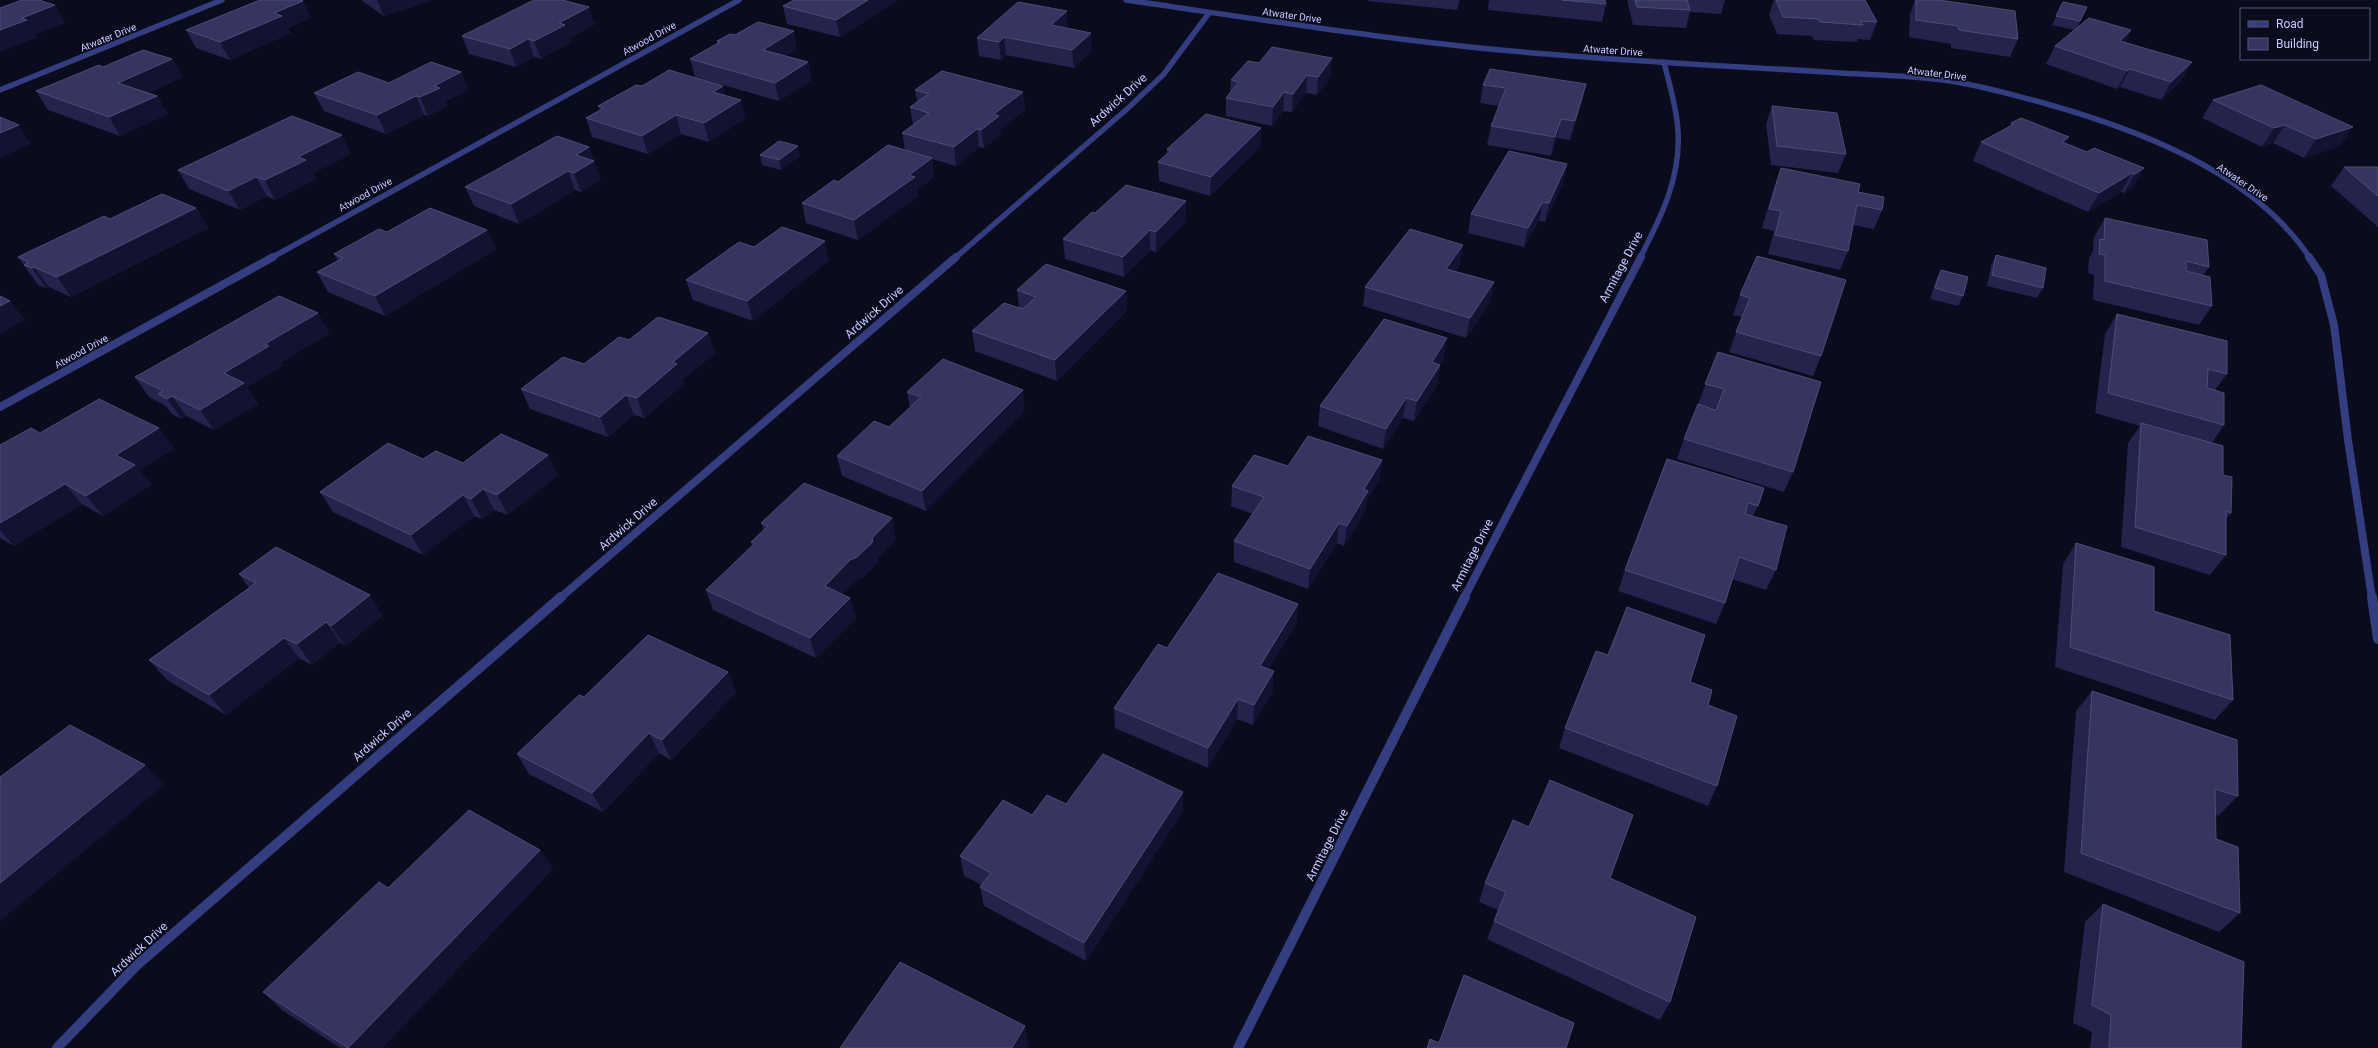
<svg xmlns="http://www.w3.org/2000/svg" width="2378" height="1048" font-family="Roboto,sans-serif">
  <rect width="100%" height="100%" fill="#0a0b1d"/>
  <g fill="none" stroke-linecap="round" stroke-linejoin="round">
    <g stroke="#333d7f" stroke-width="5.5">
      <path d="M1126 0C1265 20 1405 43 1546 54 1639 62 1732 66 1825 72 1864 75 1905 75 1943 80 1976 84 2009 94 2040 102 2137 129 2252 171 2310 258"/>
      <path d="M0 90 222 0"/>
      <path d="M271 258 739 0"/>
      <path d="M955 258 1127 109 1163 75 1209 13"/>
      <path d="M1640 258C1661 217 1681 178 1678 131 1677 108 1669 84 1664 62"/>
    </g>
    <g stroke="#333d7f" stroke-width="8">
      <path d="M2309 257 2321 275 2334 325 2348 440 2372 598"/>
      <path d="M0 407 273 257"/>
      <path d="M560 598 956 257"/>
      <path d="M1464 598 1641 257"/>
    </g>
    <g stroke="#333d7f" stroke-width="10">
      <path d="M2372 597 2378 639"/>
      <path d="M57 1048 136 966 561 597"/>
      <path d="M1238 1048 1465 597"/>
    </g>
  </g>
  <g fill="#23234c">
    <path d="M361 0H429L430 1 384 16Z"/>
    <path d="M792 0H898L840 37 787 24 783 6 792 1Z"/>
    <path d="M1368 0H1460L1457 10 1368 1Z"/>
    <path d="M1489 0H1605L1606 4 1602 22 1488 10Z"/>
    <path d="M1627 0H1725L1721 14 1690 12 1686 28 1633 25Z"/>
    <path d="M1774 0H1865L1877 22 1870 40 1858 39 1857 42 1814 40 1812 36 1777 34 1769 15Z"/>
    <path d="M1915 0H1939L2018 39 2010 57 1951 48V44L1909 37 1910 14Z"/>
    <path d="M303 1 311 18 288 28 291 33 230 60 196 48 186 30Z"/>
    <path d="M2063 2 2087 7 2077 28 2131 30 2125 42 2182 80 2161 100 2120 87 2117 89 2046 64 2055 46 2074 30 2052 25Z"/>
    <path d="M595 24 570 38 571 42 541 59 534 57 516 67 469 54 462 36Z"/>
    <path d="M1068 28 1092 50 1074 68 1006 55 1001 60 979 56 977 38Z"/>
    <path d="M735 35 797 49 786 56 808 62 812 80 779 101 695 77 690 59 717 44V41Z"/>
    <path d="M172 59 183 77 148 93 157 96 168 114 120 136 48 110 36 91 103 67Z"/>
    <path d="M1248 61 1331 76 1317 95 1306 93 1292 112 1283 111 1272 126 1226 116V98L1230 92 1231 80Z"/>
    <path d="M461 72 468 90 445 102 447 106 428 116 424 115 386 134 324 111 314 93Z"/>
    <path d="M1586 84 1582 102 1570 140 1557 138 1551 156 1487 145 1491 126 1499 106 1480 103 1483 85Z"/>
    <path d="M2261 85 2340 146 2304 158 2273 143 2262 147 2202 118 2213 100Z"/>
    <path d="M642 86 725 95 746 118 709 142 681 134 648 154 592 137 586 118 600 110 598 106Z"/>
    <path d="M915 90 1023 92 1025 110 1000 130 1001 134 984 148 979 147 956 166 932 159 934 177 917 190 918 196 858 240 806 223 802 203 838 182 905 150 902 133 913 125 910 107 917 102Z"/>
    <path d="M1772 106 1846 154 1838 173 1771 165 1766 124Z"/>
    <path d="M2011 123 2066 143 2087 152 2144 168 2133 187 2124 193 2121 192 2088 212 1973 161 1981 142 2009 127Z"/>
    <path d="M1261 128 1260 147 1210 196 1159 181 1158 162 1167 155V149Z"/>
    <path d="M589 147 601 180 581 192 575 190 519 224 474 206 465 187Z"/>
    <path d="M351 154 313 173 316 179 275 200 267 196 240 210 189 189 178 170Z"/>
    <path d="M760 155 800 156 781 170 762 165Z"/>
    <path d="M1567 164 1563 183 1545 222 1539 221 1524 247 1468 233 1471 214Z"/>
    <path d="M2344 167H2378V227L2331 186Z"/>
    <path d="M1781 168 1858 192 1882 210 1874 229 1853 225 1848 251 1840 270 1768 254 1774 231 1762 228 1774 187Z"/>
    <path d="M196 208 208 228 71 297 49 287 46 288 38 285 18 257 110 219Z"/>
    <path d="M1095 213 1186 221 1156 252 1150 250 1124 277 1065 259 1063 239Z"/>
    <path d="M2105 218 2209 267 2203 275 2212 306 2199 325 2093 300 2094 275 2088 273 2089 258 2093 251 2094 237Z"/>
    <path d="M487 230 496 249 385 316 328 292 317 272 338 261 334 254 387 232Z"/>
    <path d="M754 247 829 260 753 321 693 300 686 280Z"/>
    <path d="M1996 255 2043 288 2037 298 1987 286 1991 266Z"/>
    <path d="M1757 256 1821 356 1813 376 1729 352 1742 317 1733 315 1740 295Z"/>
    <path d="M1460 264 1455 271 1494 282 1490 302 1466 338 1363 306 1365 287Z"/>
    <path d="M1941 270 1963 296 1958 306 1930 299 1936 280Z"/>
    <path d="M1017 290 1126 291 1127 310 1057 381 975 351 972 331 1019 308Z"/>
    <path d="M2117 314 2227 374 2215 390 2224 425 2212 443 2223 475 2231 513 2226 519V555L2210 575 2121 547 2128 443 2140 426 2095 413 2105 334Z"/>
    <path d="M330 333 280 363 282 366 247 387 258 404 214 430 186 416 182 419 172 414 166 406 149 397 135 377Z"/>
    <path d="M708 333 715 353 682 380 684 384 644 418 634 415 608 437 530 409 521 389 584 364 629 340Z"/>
    <path d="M1718 352 1793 472 1784 492 1677 459 1684 439 1716 409 1698 404Z"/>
    <path d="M1444 358 1440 364V365L1437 385 1414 421 1403 418 1383 449 1318 426 1320 406Z"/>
    <path d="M907 392 1025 410 926 511 842 476 837 456 889 427 910 408Z"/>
    <path d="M159 428 174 449 139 470 151 485 103 516 82 504 14 546 0 538V445L40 433Z"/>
    <path d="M423 459 558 475 508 515 494 510 482 519 474 516 423 555 333 512 320 492Z"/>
    <path d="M1667 459 1758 506 1753 516 1776 570 1766 590 1732 579 1725 603 1716 624 1618 591 1625 570Z"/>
    <path d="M1382 460 1379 481 1367 500 1365 511 1344 546 1337 543 1308 589 1234 562V541L1253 514 1231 506 1232 486 1288 466Z"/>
    <path d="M761 523 896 539 878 557 877 563 862 578 855 581 842 594 850 598 856 618 816 658 713 610 706 590 752 546 751 542 764 530Z"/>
    <path d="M2076 543 2154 611 2233 700 2215 720 2055 667 2063 564Z"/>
    <path d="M239 574 383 615 345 646 340 642 312 665 299 658 226 715 167 680 149 660 249 588Z"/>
    <path d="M1298 604 1296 624 1269 669 1273 691 1253 725 1237 719 1208 768 1115 728 1114 708 1167 648Z"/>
    <path d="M1608 655 1690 682 1708 705 1717 786 1708 806 1559 748 1565 728Z"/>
    <path d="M728 672 736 692 671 760 659 753 603 812 529 774 517 754 584 697Z"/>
    <path d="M2092 691 2238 796 2218 816 2216 815V839L2240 913 2219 932 2064 872 2076 711Z"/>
    <path d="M1183 792V811L1086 961 984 906 980 887 982 885 964 876 960 856 1032 815Z"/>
    <path d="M540 850 553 869 382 1048H340L282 1010 263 992 388 888Z"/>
    <path d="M1610 878 1670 1002 1660 1020 1487 939 1494 921 1498 910 1479 902 1485 883Z"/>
    <path d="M2103 904 2241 1048H2090L2092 1032 2073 1023 2085 922Z"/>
  </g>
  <g fill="#121231">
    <path d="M377 0H429L430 1 384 16Z"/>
    <path d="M868 0H898L840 37 836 20Z"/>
    <path d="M1459 0H1460L1457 10Z"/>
    <path d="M303 1 311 18 288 28 291 33 230 60 220 42 274 13Z"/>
    <path d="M55 5 66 23 36 34 38 37 0 52V30L22 18Z"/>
    <path d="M589 7 595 24 570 38 571 42 541 59 534 41 559 23Z"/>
    <path d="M1067 11 1068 28 1052 43 1051 25Z"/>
    <path d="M2131 30 2122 48 2120 41Z"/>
    <path d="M794 31 797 49 767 67 763 50Z"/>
    <path d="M1091 33 1092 50 1074 68 1072 50Z"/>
    <path d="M1004 37 1006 55 1001 60 999 42Z"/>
    <path d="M528 39 534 57 516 67 510 49Z"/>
    <path d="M1332 58 1331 76 1317 95 1318 77Z"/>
    <path d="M172 59 183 77 130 101 118 83Z"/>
    <path d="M808 62 812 80 779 101 775 83Z"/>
    <path d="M2192 62 2182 80 2161 100 2171 82Z"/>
    <path d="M2130 69 2120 87 2117 89 2127 71Z"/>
    <path d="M461 72 468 90 445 102 447 106 428 116 420 97 434 86Z"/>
    <path d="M1307 75 1306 93 1292 112 1293 94Z"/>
    <path d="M1586 84 1582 102 1570 140 1575 121Z"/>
    <path d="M723 86 728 104 713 92Z"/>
    <path d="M1023 92 1025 110 1000 130 1001 134 984 148 981 130 994 114Z"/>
    <path d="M1284 92 1283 111 1272 126 1273 107Z"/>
    <path d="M157 96 168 114 120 136 109 117Z"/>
    <path d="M416 96 424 115 386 134 377 115Z"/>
    <path d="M741 100 746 118 709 142 704 123Z"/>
    <path d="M676 115 681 134 648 154 642 136Z"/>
    <path d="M1561 119 1557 138 1551 156 1555 137Z"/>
    <path d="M19 125 31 144 0 158V133Z"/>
    <path d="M2285 125 2273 143 2262 147 2274 128Z"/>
    <path d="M2353 127 2340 146 2304 158 2316 139Z"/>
    <path d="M1261 128 1260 147 1210 196 1211 177Z"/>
    <path d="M977 129 979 147 956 166 954 147Z"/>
    <path d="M342 135 351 154 313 173 316 179 275 200 265 180 298 157Z"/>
    <path d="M2069 137 2059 156 2062 142Z"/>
    <path d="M798 146 800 156 781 170 779 160Z"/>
    <path d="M589 147 601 180 581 192 574 173 576 155Z"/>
    <path d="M932 158 934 177 917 190 918 196 858 240 854 220 909 175Z"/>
    <path d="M1567 164 1563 183 1545 222 1549 203Z"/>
    <path d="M2144 168 2133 187 2124 193 2135 174Z"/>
    <path d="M568 171 575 190 519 224 511 204Z"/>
    <path d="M2132 173 2121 192 2088 212 2099 193Z"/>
    <path d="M256 177 267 196 240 210 228 191Z"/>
    <path d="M1186 201V221L1156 252V232Z"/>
    <path d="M1543 202 1539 221 1524 247 1528 228Z"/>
    <path d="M196 208 208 228 71 297 57 277Z"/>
    <path d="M487 230 496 249 385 316 375 296Z"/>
    <path d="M1150 230V250L1124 277 1123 257Z"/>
    <path d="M825 241 829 260 753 321 747 301Z"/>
    <path d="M1463 245 1460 264 1443 288 1446 269Z"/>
    <path d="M34 267 49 287 46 288 32 268Z"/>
    <path d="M1494 282 1490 302 1466 338 1470 318Z"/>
    <path d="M1126 291 1127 310 1057 381 1055 360Z"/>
    <path d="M10 301 25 320 0 334V306Z"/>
    <path d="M318 313 330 333 280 363 282 366 247 387 258 404 214 430 200 410 224 373 265 344Z"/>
    <path d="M708 333 715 353 682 380 684 384 644 418 637 398 673 362Z"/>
    <path d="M1447 338 1444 358 1428 382 1432 362Z"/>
    <path d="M1440 365 1437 385 1414 421 1417 401Z"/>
    <path d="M1023 390 1025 410 926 511 922 491Z"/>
    <path d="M626 395 634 415 608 437 600 417Z"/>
    <path d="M172 396 186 416 182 419 167 399Z"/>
    <path d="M1406 398 1403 418 1383 449 1386 429Z"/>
    <path d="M159 428 174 449 139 470 151 485 103 516 86 496 116 455Z"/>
    <path d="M548 455 558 475 508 515 497 495Z"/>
    <path d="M1382 460 1379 481 1367 500 1365 511 1344 546 1347 526 1364 489Z"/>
    <path d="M65 484 82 504 14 546 0 530V523Z"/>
    <path d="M483 489 494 510 482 519 471 499Z"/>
    <path d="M463 495 474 516 423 555 411 535Z"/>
    <path d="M892 518 896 539 878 557 877 563 862 578 855 581 831 607 825 586Z"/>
    <path d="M1339 523 1337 543 1308 589 1310 569Z"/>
    <path d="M370 595 383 615 345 646 331 626Z"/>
    <path d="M850 598 856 618 816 658 810 638Z"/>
    <path d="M1298 604 1296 624 1259 686 1260 666Z"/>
    <path d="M326 622 340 642 312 665 297 644Z"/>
    <path d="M284 638 299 658 226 715 209 695Z"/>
    <path d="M1274 671 1273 691 1253 725 1254 705Z"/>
    <path d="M728 672 736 692 671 760 662 740Z"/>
    <path d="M1238 699 1237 719 1208 768V748Z"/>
    <path d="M649 733 659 753 603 812 592 793Z"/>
    <path d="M145 765 164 785 0 921V883Z"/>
    <path d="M1183 792V811L1086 961 1084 943Z"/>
    <path d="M540 850 553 869 382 1048H348Z"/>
    <path d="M1025 1026 1029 1044 1026 1048H1012Z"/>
  </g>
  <g fill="#353560" stroke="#4c4c79">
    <path d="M22 0H39L55 5 22 18 27 20 0 30V8Z"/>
    <path d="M260 0H300L303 1 274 13 282 16 220 42 186 30Z"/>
    <path d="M534 0H562L589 7 559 23 565 25 534 41 528 39 510 49 462 36Z"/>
    <path d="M794 0H868L836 20 783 6Z"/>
    <path d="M1562 0H1605L1606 4Z"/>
    <path d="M1635 0H1687L1690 10 1637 7Z"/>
    <path d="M1776 0H1865L1877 22 1861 21 1863 25 1820 22 1818 19 1783 17Z"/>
    <path d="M1916 0H1939L2015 11 2018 39 1959 30 1958 26 1916 20Z"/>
    <path d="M1018 2 1067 11 1051 25 1091 33 1072 50 1004 37 999 42 977 38Z"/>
    <path d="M2063 2 2087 7 2080 21 2056 16Z"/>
    <path d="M2089 18 2131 30 2120 41 2192 62 2171 82 2130 69 2127 71 2055 46Z"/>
    <path d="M758 22 794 31 763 50 808 62 775 83 690 59 720 42 717 41 730 34 735 35Z"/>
    <path d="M1272 47 1332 58 1318 77 1307 75 1293 94 1284 92 1273 107 1226 98 1239 82 1231 80 1248 61 1259 63Z"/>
    <path d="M143 50 172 59 118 83 157 96 109 117 36 91 99 65 103 67Z"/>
    <path d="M431 62 461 72 434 86 440 88 420 97 416 96 377 115 314 93 358 72 389 83Z"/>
    <path d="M1490 69 1586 84 1575 121 1561 119 1555 137 1491 126 1506 88 1483 85Z"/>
    <path d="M669 70 723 86 713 92 741 100 704 123 676 115 642 136 586 118 604 108 598 106 636 85 642 86Z"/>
    <path d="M942 71 1023 92 994 114 999 116 981 130 977 129 954 147 902 133 929 113 910 107 929 94 915 90Z"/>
    <path d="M2261 85 2353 127 2316 139 2285 125 2274 128 2213 100Z"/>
    <path d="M1772 106 1837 113 1846 154 1777 146Z"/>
    <path d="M1206 114 1261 128 1211 177 1158 162 1171 150 1167 149Z"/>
    <path d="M292 116 342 135 298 157 306 160 265 180 256 177 228 191 178 170Z"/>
    <path d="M0 117 19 125 0 133Z"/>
    <path d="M2021 118 2069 137 2062 142 2087 152 2094 148 2144 168 2135 174 2132 173 2099 193 1981 142 2014 124 2011 123Z"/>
    <path d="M557 136 589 147 576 155 594 161 574 173 568 171 511 204 465 187Z"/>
    <path d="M779 141 798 146 779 160 760 155Z"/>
    <path d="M888 145 932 158 909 175 915 177 854 220 802 203 834 180 838 182Z"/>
    <path d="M1509 151 1567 164 1549 203 1543 202 1528 228 1471 214Z"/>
    <path d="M2344 167H2378V196Z"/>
    <path d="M1781 168 1860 184 1858 192 1884 197 1882 210 1857 205 1848 251 1775 235 1781 211 1769 209Z"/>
    <path d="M1126 185 1186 201 1156 232 1150 230 1123 257 1063 239 1092 212 1095 213Z"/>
    <path d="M162 194 196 208 57 277 34 267 32 268 24 265 29 262 18 257 104 216 110 219Z"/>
    <path d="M430 208 487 230 375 296 317 272 343 258 334 254 379 229 387 232Z"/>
    <path d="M2105 218 2207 240 2209 267 2186 261V271L2210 277 2212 306 2105 281V255L2099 254 2100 239 2104 240Z"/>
    <path d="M782 227 825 241 747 301 686 280 739 242 754 247Z"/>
    <path d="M1410 229 1463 245 1446 269 1494 282 1470 318 1365 287Z"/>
    <path d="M1996 255 2046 268 2043 288 1992 275Z"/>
    <path d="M1757 256 1846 280 1821 356 1736 332 1750 298 1740 295Z"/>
    <path d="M1046 264 1126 291 1055 360 972 331 1004 303 1023 309 1036 297 1017 290Z"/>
    <path d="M1941 270 1968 277 1963 296 1935 288Z"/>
    <path d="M0 296 10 301 0 306Z"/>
    <path d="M279 296 318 313 265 344 269 346 224 373 244 383 200 410 172 396 167 399 158 394 163 391 135 377Z"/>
    <path d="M2117 314 2227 341V374L2208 369 2207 388 2224 393V425L2108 393Z"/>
    <path d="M658 317 708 333 673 362 677 364 637 398 626 395 600 417 521 389 563 357 584 364 619 337 629 340Z"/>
    <path d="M1384 319 1447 338 1432 362 1440 365 1417 401 1406 398 1386 429 1320 406Z"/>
    <path d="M1718 352 1821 382 1793 472 1684 439 1698 404 1716 410 1724 389 1705 384Z"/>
    <path d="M943 359 1023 390 922 491 837 456 874 421 889 427 921 397 907 392Z"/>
    <path d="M99 399 159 428 116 455 135 465 86 496 65 484 0 523V445L31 428 40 433Z"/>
    <path d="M2141 423 2223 446V475L2232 477 2231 513 2226 511V555L2135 527Z"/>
    <path d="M501 434 548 455 497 495 483 489 471 499 463 495 411 535 320 492 388 443 423 459 436 451 463 463Z"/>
    <path d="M1308 436 1382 460 1364 489 1368 491 1347 526 1339 523 1310 569 1234 541 1264 497 1232 486 1254 455 1288 466Z"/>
    <path d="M1667 459 1764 488 1758 506 1748 503 1745 514 1787 526 1776 570 1739 557 1725 603 1625 570Z"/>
    <path d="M804 483 892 518 873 537 872 543 857 557 850 560 825 586 850 598 810 638 706 590 755 543 751 542 768 526 761 523Z"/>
    <path d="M2076 543 2154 567V611L2230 635 2233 700 2070 647Z"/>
    <path d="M276 547 370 595 331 626 326 622 297 644 284 638 209 695 149 660 256 583 239 574Z"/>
    <path d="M1218 573 1298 604 1260 666 1274 671 1254 705 1238 699 1208 748 1114 708 1158 644 1167 648Z"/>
    <path d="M1627 607 1705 635 1690 682 1712 690 1708 705 1737 716 1717 786 1565 728 1596 651 1608 655Z"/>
    <path d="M648 635 728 672 662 740 649 733 592 793 517 754 579 695 584 697Z"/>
    <path d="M2092 691 2237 740 2238 796 2215 789 2216 839 2238 847 2240 913 2081 853Z"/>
    <path d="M70 725 145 765 0 883V777Z"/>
    <path d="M1103 754 1183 792 1084 943 980 887 991 873 960 856 1003 800 1032 815 1047 795 1066 804Z"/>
    <path d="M1550 780 1633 815 1610 878 1696 917 1670 1002 1494 921 1506 892 1485 883 1513 820 1529 827Z"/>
    <path d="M469 810 540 850 348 1048 263 992 379 882 388 888Z"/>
    <path d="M2103 904 2244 962 2241 1048H2109L2111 1015 2092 1005Z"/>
    <path d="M900 962 1025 1026 1012 1048H840Z"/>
    <path d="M1464 975 1574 1023 1566 1048H1427L1430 1039 1439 1043Z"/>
  </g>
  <g text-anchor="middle" stroke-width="3.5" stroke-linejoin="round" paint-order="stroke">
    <g font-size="10" fill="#c7caff" stroke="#0a0b1d">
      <text transform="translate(1292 15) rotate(8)" y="4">Atwater Drive</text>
      <text transform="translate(108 37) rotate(-22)" y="4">Atwater Drive</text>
      <text transform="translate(649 38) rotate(-29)" y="4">Atwood Drive</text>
      <text transform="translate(1613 50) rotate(4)" y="4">Atwater Drive</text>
      <text transform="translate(1937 73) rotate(7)" y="4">Atwater Drive</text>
      <text transform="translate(2243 182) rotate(34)" y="4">Atwater Drive</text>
      <text transform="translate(365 194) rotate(-29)" y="4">Atwood Drive</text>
      <text transform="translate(81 351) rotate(-29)" y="4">Atwood Drive</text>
    </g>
    <g font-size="12" fill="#c7caff" stroke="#0a0b1d">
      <text transform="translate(1118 100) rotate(-42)" y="4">Ardwick Drive</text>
      <text transform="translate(1621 267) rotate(-62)" y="4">Armitage Drive</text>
      <text transform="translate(874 312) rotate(-41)" y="4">Ardwick Drive</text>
      <text transform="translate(628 524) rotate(-41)" y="4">Ardwick Drive</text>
      <text transform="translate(1472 555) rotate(-63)" y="4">Armitage Drive</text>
      <text transform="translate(382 735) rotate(-41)" y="4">Ardwick Drive</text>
      <text transform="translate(1327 845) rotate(-63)" y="4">Armitage Drive</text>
      <text transform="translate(139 949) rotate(-43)" y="4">Ardwick Drive</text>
    </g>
  </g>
  <rect x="2240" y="8" width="130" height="52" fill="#0a0b1d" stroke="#565777"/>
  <rect x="2248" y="21" width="20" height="6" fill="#333d7f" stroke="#565777"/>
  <text x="2276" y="28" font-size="12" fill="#c7caff">Road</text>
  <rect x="2248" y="38" width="20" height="12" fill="#353560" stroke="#565777"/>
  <text x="2276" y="48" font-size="12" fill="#c7caff">Building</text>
</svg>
